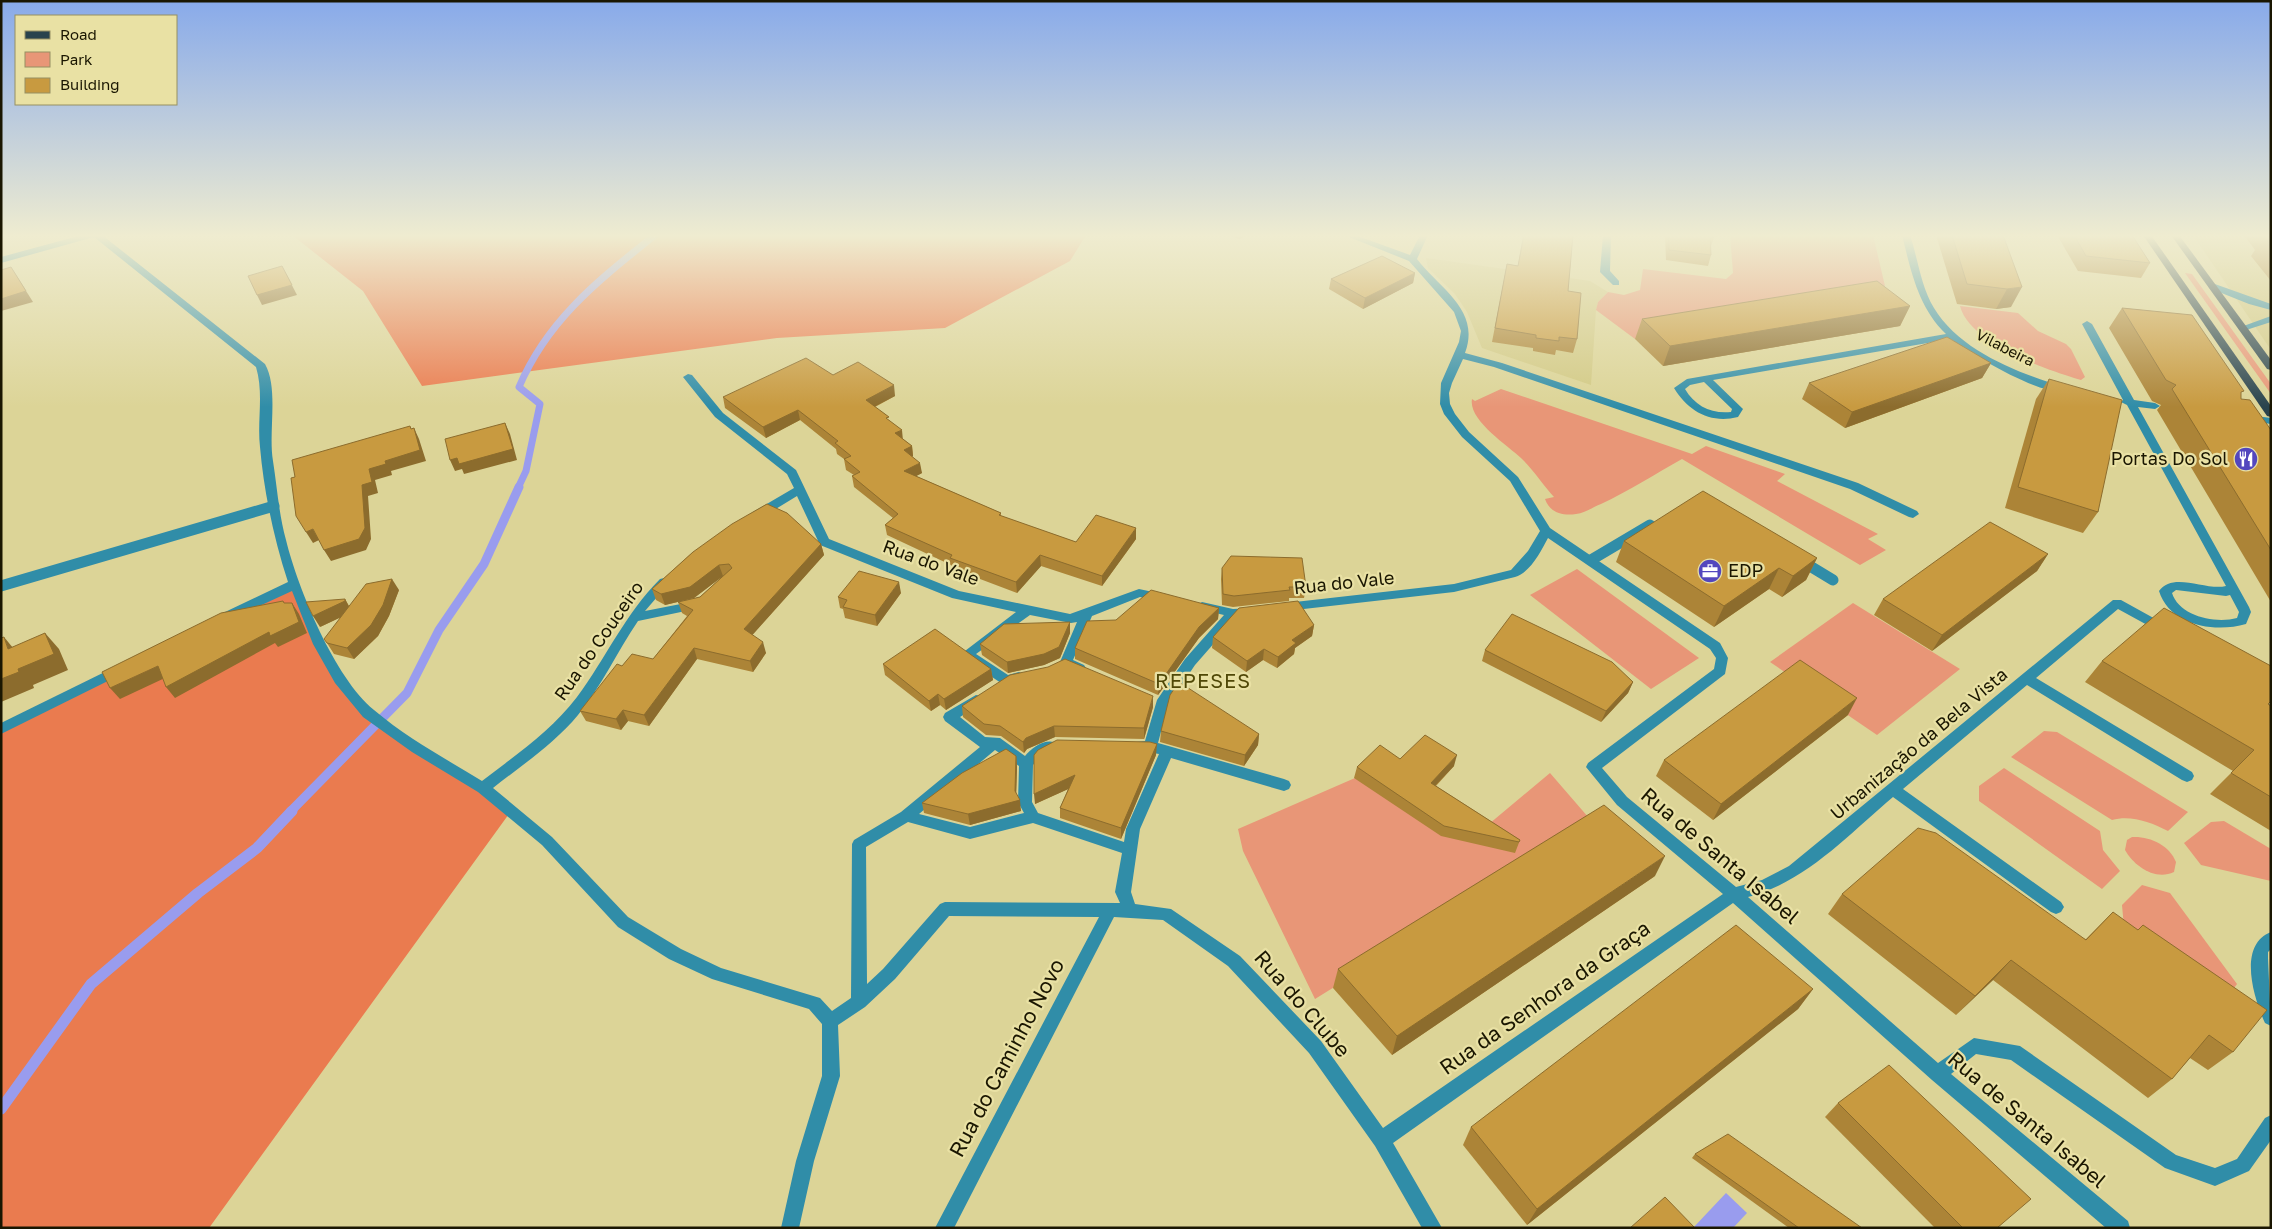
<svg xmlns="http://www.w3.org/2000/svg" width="2272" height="1229" font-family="'Golos Text',sans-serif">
  <rect width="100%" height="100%" fill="#dcd497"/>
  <g fill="#d2c984">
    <path d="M2193 235H2271V350Z"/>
    <path d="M1426 258 1590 281 1608 292 1598 302 1596 310 1591 385 1482 348 1467 312 1455 294 1428 268Z"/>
  </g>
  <g fill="#e89677">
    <path d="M1730 235H1873L1885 286 1863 283 1867 301 1635 339 1596 310 1598 302 1608 292 1624 295 1640 290 1643 269 1726 279 1733 273Z"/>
    <path d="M2185 273 2192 274 2271 384V394Z"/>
    <path d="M1960 306 2018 313 2038 331 2066 344 2071 349 2085 377 2081 380 2074 378C2042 368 1969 342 1960 306Z"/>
    <path d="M1501 389 1692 454 1706 446 1785 474 1777 481 1878 534 1868 539 1886 550 1860 565 1682 459C1655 474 1629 491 1601 504 1593 507 1585 513 1576 514 1563 516 1550 513 1545 499L1554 497C1543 485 1533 469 1521 458 1507 445 1468 420 1472 399L1475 401Z"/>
    <path d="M1577 569 1699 658 1651 689 1530 595Z"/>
    <path d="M1853 603 1960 669 1877 735 1770 662Z"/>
    <path d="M2044 731 2057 732 2188 812 2168 831C2150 822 2131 815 2112 820L2011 757Z"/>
    <path d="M2004 768 2100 831 2103 850 2120 871 2102 889 1979 801V786Z"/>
    <path d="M1550 773 1595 825 1315 999 1243 851 1238 829 1355 778 1483 829Z"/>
    <path d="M2224 821 2271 849V881L2201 865 2184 843 2211 822Z"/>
    <path d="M2132 837C2150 836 2169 845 2176 862L2174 872C2155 881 2134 866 2125 850L2127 840Z"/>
    <path d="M2142 885 2170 893 2237 984 2228 996 2124 927 2122 905Z"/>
  </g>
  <g fill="#ea7b4f">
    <path d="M292 235H1086L1070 261 945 328 777 338 422 386 363 291Z"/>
    <path d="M295 584 319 644 368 713 511 811 209 1228H1V729Z"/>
  </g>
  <path fill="#999cee" d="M1726 1193 1747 1213 1733 1228H1693Z"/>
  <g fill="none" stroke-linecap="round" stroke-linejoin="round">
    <path stroke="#999cee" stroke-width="7" d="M518 488 526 471 540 404 519 387C548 319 599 280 655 235"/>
    <path stroke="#999cee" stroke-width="9" d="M290 812 407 693 439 630 484 564 519 487"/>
    <path stroke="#999cee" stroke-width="11" d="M1 1109 91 984 198 893 257 848 292 811"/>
    <g stroke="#308da8" stroke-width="11">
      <path d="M1591 560 1650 525"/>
      <path d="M1800 560 1833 580"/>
      <path d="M1 586 274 506"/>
    </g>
    <g fill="#308da8" fill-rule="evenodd">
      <path d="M82 235H102L265 364C279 389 268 432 273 461 277 487 279 515 286 540 298 589 335 678 374 710 407 738 446 759 482 781 516 755 551 731 577 697 606 658 625 614 660 579L664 578 670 582 645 611 696 601 700 602 702 605 700 608 638 621C617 652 601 687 578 715 554 744 522 765 493 788L552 837 628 917 681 949 721 968 820 998 832 1011 851 998 852 844 854 840 901 812 980 747 945 721 943 717 945 713 976 695 981 696 983 700 981 704 960 717 985 737 1000 738 1025 756C1031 748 1044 739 1054 742L1056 746 1054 750 1038 759 1033 765 1032 802 1038 813 1124 842 1126 829 1159 754 1136 750 1134 746 1136 742 1145 741 1157 700 1185 659 1224 615 1198 609 1196 606 1202 602 1233 609 1255 608 1257 611 1255 614 1237 617 1195 665 1168 705 1158 743 1284 779 1289 781 1291 785 1289 789 1284 791 1171 758 1140 829 1131 892 1135 904 1171 909 1240 956 1321 1041 1383 1128 1723 894 1617 805 1586 767 1588 763 1714 669 1716 658 1710 649 1548 538C1541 551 1530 573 1515 577L1454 592 1286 611 1280 607 1286 603 1454 584 1511 570 1528 551 1540 531 1510 481 1462 437 1444 414 1440 404 1441 383 1459 342 1461 331 1454 312 1409 261 1344 235H1355L1410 255 1420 235H1428L1417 259C1440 289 1481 310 1465 353L1502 363 1858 483 1917 511 1919 514 1913 518 1909 517 1850 489 1494 367 1463 359 1452 383 1449 393 1450 404 1455 414 1469 432 1518 477 1550 528 1720 643 1728 658 1725 674 1602 768 1627 797 1736 887 1762 880 1789 866 2113 600H2121L2168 626 2170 629 2168 632H2160L2118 609 2036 678 2192 772 2194 776 2192 780 2187 782 2182 780 2027 685 1903 789 2061 902 2064 907 2061 912 2056 914 2051 912 1893 797C1849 834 1806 882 1748 897L1938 1063 1974 1038 2020 1046 2176 1155 2215 1168 2237 1159 2265 1118 2271 1115V1140L2249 1171 2215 1186 2165 1168 2011 1060 1976 1054 1951 1074 2128 1221 2130 1228H2106L1932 1080 1733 903 1393 1143 1442 1228H1422L1375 1146 1309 1053 1228 966 1163 920 1114 917 954 1228H935L1099 917 949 916 895 979 865 1007 838 1025 840 1076 814 1161 799 1228H781L796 1161 822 1076V1024L809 1009 712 979 669 959 618 927 542 845 478 792 412 752 363 717 335 683 313 644 292 591 233 618H225L223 615 225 612 288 582C274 539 264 493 260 447 257 420 264 394 256 367L94 237 1 263V257ZM995 750 1019 766 1018 802 1024 813 970 827 919 814ZM908 822 970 839 1033 823 1122 853 1115 892 1120 903 945 902 940 904 883 969 867 984 866 847Z"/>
      <path d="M1603 235H1611L1610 271 1619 281V285H1613L1600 272Z"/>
      <path d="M1902 235H1910C1918 259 1921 287 1934 308 1960 351 2018 373 2064 387V391C2041 396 1970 354 1951 339L1713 380 1743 409 1738 417C1710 424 1688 411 1674 388L1687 379 1946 334C1918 307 1911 271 1902 235ZM1704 382 1732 409 1731 412C1711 414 1695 406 1685 389L1690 385Z"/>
      <path d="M2212 283 2271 304V310L2249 304 2209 288V284Z"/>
      <path d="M2271 316V322L2243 331 2238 328Z"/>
      <path d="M2087 321 2092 324 2134 400 2155 403 2160 406 2155 409 2138 407 2249 607 2251 612 2246 624C2215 633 2170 626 2159 591 2173 571 2206 591 2226 586L2127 405 2121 402 2123 400 2082 324ZM2176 590 2226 596 2230 595 2239 612 2237 618C2215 624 2179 616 2172 593Z"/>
      <path d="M688 374 692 375 723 413 796 470 829 539 959 591 1070 614 1139 589 1167 595 1169 598 1163 602 1140 597 1092 616 1073 660 1084 665 1086 668 1084 671C1076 674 1063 669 1060 662L1077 622 1071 623 1030 615 976 654 1008 675 1019 672 1024 674 1026 677 1024 680C1016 683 1009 686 1001 683L962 657 961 654 1016 612 952 598 820 545 797 496 761 518H753L751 515 753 512 794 488 787 474 715 417 683 377Z"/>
      <path d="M2248 415 2271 418V424L2244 420 2243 418Z"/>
      <path d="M119 665 124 667 126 670 124 673 1 734V723Z"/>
      <path d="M2271 932V949L2268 952V958L2271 1026 2265 1023C2254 999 2237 945 2271 932Z"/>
    </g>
    <g fill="#29434d" fill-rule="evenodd">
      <path d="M2143 235H2151L2271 406V417L2267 416Z"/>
      <path d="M2171 235H2179L2271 360V370L2267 369Z"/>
    </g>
  </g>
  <g fill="#ac8437">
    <path d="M1227 235H1249L1239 239Z"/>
    <path d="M1523 235H1573L1568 291 1577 339 1573 353 1556 350 1555 355 1533 351V348L1492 342 1507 264 1518 266Z"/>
    <path d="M1665 235H1715L1711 246V255L1708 266 1666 260Z"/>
    <path d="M1936 235H2003L2011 307 1996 309 1957 304Z"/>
    <path d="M2057 235H2132L2150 263 2141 278 2078 271Z"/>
    <path d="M2244 235H2271V281L2251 256 2255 250Z"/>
    <path d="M1415 273 1413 283 1363 309 1329 289 1331 279Z"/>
    <path d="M1910 306 1900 326 1663 366 1635 339 1642 319Z"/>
    <path d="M2122 308 2241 395V399L2271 430V602L2157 410 2161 405 2152 401 2109 328Z"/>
    <path d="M1991 363 1982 378 1845 428 1802 399 1809 383Z"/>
    <path d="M833 375 895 396 875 407 889 421 903 439 912 446 913 456 912 457 922 473 916 476 1001 513V516L1076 542 1136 539 1102 586 1041 566 1017 593 951 568V565L887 535 885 525 893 518 854 487 852 476 854 475 846 470 844 459 837 454 836 449 800 420 766 438 725 408 723 397Z"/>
    <path d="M2049 379 2098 512 2083 533 2005 508 2036 399Z"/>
    <path d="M1624 541 1817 558 1806 580 1782 597 1769 589 1714 627 1616 562Z"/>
    <path d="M821 544 824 555 752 635 766 653 753 672 697 659 649 726 628 721 621 730 586 721 580 711 622 666 653 659 687 616 682 613 678 602 700 597 724 575 723 576 694 598 665 605 656 600 652 589 693 552Z"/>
    <path d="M2048 554 2037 571 1932 651 1874 615 1883 599Z"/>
    <path d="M1222 568 1306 587 1304 598H1289V601L1233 607 1222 605 1221 579Z"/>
    <path d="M399 590 389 616 378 636 354 659 334 654 327 643 341 617 320 627 345 599 349 606Z"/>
    <path d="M901 593 877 626 845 618 843 609 840 608 838 597Z"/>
    <path d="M1219 608 1218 619 1199 638 1158 695 1075 659V648L1116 620Z"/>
    <path d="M1070 622V633L1060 658 1044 665 1008 673 982 655 980 644Z"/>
    <path d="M1314 625 1312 636 1295 648 1294 654 1277 668 1263 660 1246 672 1212 648 1213 637Z"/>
    <path d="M1485 650 1633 682 1628 693 1601 722 1482 661Z"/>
    <path d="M2102 661 2268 704 2271 706V831L2210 794 2233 771 2085 682Z"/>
    <path d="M883 664 991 669 993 680 946 710 940 705 931 711 885 675Z"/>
    <path d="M962 706 1153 707 1144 739 1055 737 1027 749 1024 753 1001 736 986 735 963 717Z"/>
    <path d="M1848 715 1713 820 1656 776 1664 760Z"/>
    <path d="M1161 731 1259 734 1258 745 1244 766 1160 742Z"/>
    <path d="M1038 750 1156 755 1121 839 1060 818V808L1068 789 1035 804Z"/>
    <path d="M1016 756 1017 767 1016 794 1021 811 970 825 924 813 922 803Z"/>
    <path d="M1400 759 1454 766 1436 786 1520 840 1515 853 1441 836 1354 778 1357 767Z"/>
    <path d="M1655 876 1392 1055 1333 988 1338 969Z"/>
    <path d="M1842 894 2086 939 2113 912 2233 1052 2208 1070 2190 1058 2172 1079 2148 1098 1993 980 1956 1015 1828 914Z"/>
    <path d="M1813 989 1798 1009 1527 1225 1463 1145 1471 1127Z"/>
    <path d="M1838 1103 1997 1228H1935L1825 1117Z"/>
    <path d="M1695 1154 1862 1228H1789L1692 1158Z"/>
  </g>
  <g fill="#8c6c2d">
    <path d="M1239 235H1249L1239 239Z"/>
    <path d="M282 266 297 295 262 305 257 295Z"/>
    <path d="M11 267 33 302 1 311V299Z"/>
    <path d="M1415 273 1413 283 1363 309 1365 298Z"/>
    <path d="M2022 287 2011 307 1996 309 2007 289Z"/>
    <path d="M1910 306 1900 326 1663 366 1670 346Z"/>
    <path d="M1991 363 1982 378 1845 428 1852 412Z"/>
    <path d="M894 385 895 396 868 410 866 400Z"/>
    <path d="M798 410 800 420 766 438 763 427Z"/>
    <path d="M505 423 510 434 517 460 464 474 462 469 455 471 450 460Z"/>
    <path d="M414 428 419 439 426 461 391 471 392 475 375 480 378 493 368 496 371 539 366 550 331 561 324 550 362 485 369 469 385 461Z"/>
    <path d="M902 430 903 441 895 433Z"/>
    <path d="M912 446 913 456 905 460 904 450Z"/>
    <path d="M920 463 922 473 905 482 904 471Z"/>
    <path d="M1136 528V539L1102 586V576Z"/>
    <path d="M313 529 319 540 313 543 306 532Z"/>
    <path d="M821 544 824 555 748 640 744 629Z"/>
    <path d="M2048 554 2037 571 1932 651 1942 635Z"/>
    <path d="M1040 555 1041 566 1017 593 1016 582Z"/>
    <path d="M1817 558 1806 580 1782 597 1793 576Z"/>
    <path d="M719 565 723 576 694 598 665 605 661 594Z"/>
    <path d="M1779 568 1769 589 1714 627 1724 606Z"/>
    <path d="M392 579 399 590 389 616 378 636 354 659 347 648Z"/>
    <path d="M899 582 901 593 877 626 875 615Z"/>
    <path d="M345 599 352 612 320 627 313 616Z"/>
    <path d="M292 603 299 614 307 633 278 647 275 643 175 698 166 687Z"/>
    <path d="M1219 608 1218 619 1199 638 1158 695 1159 684 1199 627Z"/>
    <path d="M1070 622V633L1060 658 1044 665 1008 673 1007 662Z"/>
    <path d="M1314 625 1312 636 1295 648 1294 654 1277 668 1278 657 1292 640Z"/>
    <path d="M45 633 59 649 68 670 33 685 34 688 1 702V679L18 669Z"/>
    <path d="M4 637 18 654 8 649Z"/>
    <path d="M763 642 766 653 753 672 750 661Z"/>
    <path d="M694 648 697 659 649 726 644 715Z"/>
    <path d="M1264 649 1263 660 1246 672 1247 661Z"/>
    <path d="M158 666 167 677 120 699 110 688Z"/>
    <path d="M991 669 993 680 946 710 944 699Z"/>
    <path d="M1633 682 1628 693 1601 722 1606 711Z"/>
    <path d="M938 694 940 705 931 711 929 701Z"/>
    <path d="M1153 696V707L1144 739V728Z"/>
    <path d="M1857 698 1848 715 1713 820 1721 804Z"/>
    <path d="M623 710 628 721 621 730 616 719Z"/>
    <path d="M1054 726 1055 737 1027 749 1024 753 1023 742 1026 738Z"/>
    <path d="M1259 734 1258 745 1244 766 1245 755Z"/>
    <path d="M1157 744 1156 755 1121 839V828Z"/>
    <path d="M1457 755 1454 766 1428 793 1431 783Z"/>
    <path d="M1016 756 1017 767 1016 801 1020 800 1021 811 970 825 968 814 1015 791Z"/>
    <path d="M1075 775V786L1035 804 1034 794Z"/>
    <path d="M1665 856 1655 876 1392 1055 1397 1036Z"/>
    <path d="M2011 960 1993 980 1956 1015Z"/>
    <path d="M1813 989 1798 1009 1527 1225 1537 1209Z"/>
  </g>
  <g fill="#c89a40" stroke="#8c6c2d">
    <path d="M1524 235H1573L1568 291 1581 293 1577 339 1559 337V341L1536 338V335L1495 328 1507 264 1518 266Z"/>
    <path d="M1669 235H1715V236L1710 235 1711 255 1669 250Z"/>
    <path d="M1952 235H2003L2022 287 2007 289 1967 284Z"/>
    <path d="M2074 235H2132L2150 263 2086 256Z"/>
    <path d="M2266 235H2271V245L2264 237Z"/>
    <path d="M1382 256 1415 273 1365 298 1331 279Z"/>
    <path d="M282 266 292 285 257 295 248 276Z"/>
    <path d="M11 267 26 291 1 299V270Z"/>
    <path d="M1877 281 1910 306 1670 346 1642 319Z"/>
    <path d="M2122 308 2192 315 2244 391 2241 392V399L2250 400 2271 430V550L2172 389 2176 385 2166 380Z"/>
    <path d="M1947 337 1991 363 1852 412 1809 383Z"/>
    <path d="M806 358 833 375 858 362 894 385 866 400 889 417 886 418 902 430 895 433 912 446 904 450 920 463 904 471 1001 513 999 515 1076 542 1096 515 1136 528 1102 576 1040 555 1016 582 950 558 952 555 885 525 898 514 852 476 860 472 844 459 851 456 835 443 838 441 798 410 763 427 723 397Z"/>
    <path d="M2049 379 2122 400 2098 512 2018 487Z"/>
    <path d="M505 423 513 449 459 464 457 458 450 460 445 439Z"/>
    <path d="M410 426 411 429 414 428 420 450 385 461 386 464 369 469 372 482 362 485 365 528 359 539 324 550 313 529 306 532 296 516 291 478 295 477 292 460Z"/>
    <path d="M1703 491 1817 558 1793 576 1779 568 1724 606 1624 541Z"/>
    <path d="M767 504 787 513 821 544 744 629 763 642 750 661 694 648 644 715 623 710 616 719 580 711 617 664 622 666 632 654 653 659 693 610 678 602 700 597 732 568 729 564 719 565 690 587 661 594 652 589 693 552 732 524Z"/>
    <path d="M1990 522 2048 554 1942 635 1883 599Z"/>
    <path d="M1231 556 1302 558 1306 587H1289L1290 590 1234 596 1223 594 1222 568Z"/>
    <path d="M859 571 899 582 875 615 843 607 847 600 838 597Z"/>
    <path d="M392 579 383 605 371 625 347 648 327 643 324 639 366 584Z"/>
    <path d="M1151 590 1219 608 1199 627 1159 684 1075 648 1087 621 1116 620Z"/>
    <path d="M345 599V601L313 616 306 602Z"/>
    <path d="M283 601 284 603H292L299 622 270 636 269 632 166 687 158 666 110 688 102 672 221 613Z"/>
    <path d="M1298 601 1314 625 1292 640 1296 643 1278 657 1264 649 1247 661 1213 637 1239 608Z"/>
    <path d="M2164 608 2271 666V701L2268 704 2271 706V797L2231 773 2254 750 2102 661Z"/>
    <path d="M1512 614 1612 662 1633 682 1606 711 1485 650Z"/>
    <path d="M1070 622 1059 647 1044 654 1007 662 980 644 1004 624Z"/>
    <path d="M935 629 991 669 944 699 938 694 929 701 883 664Z"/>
    <path d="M45 633 54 654 18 669 19 672 1 679V638L4 637 8 649Z"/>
    <path d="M1065 659 1153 696 1144 728 1054 726 1026 738 1023 742 1000 726 984 724 962 706 1010 675 1048 667Z"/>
    <path d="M1800 660 1857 698 1721 804 1664 760Z"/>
    <path d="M1179 682 1259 734 1245 755 1161 731 1170 695Z"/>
    <path d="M1425 735 1457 755 1431 783 1520 840 1519 842 1444 826 1357 767 1380 745 1400 759Z"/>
    <path d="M1057 740 1150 742 1157 744 1121 828 1060 808 1075 775 1034 794V755L1038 750Z"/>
    <path d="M1006 749 1016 756 1015 791 1020 800 968 814 922 803 962 773Z"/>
    <path d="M1604 805 1665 856 1397 1036 1338 969Z"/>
    <path d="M1918 828 1936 833 2086 940 2113 912 2138 930 2143 925 2267 1010 2233 1052 2209 1035 2172 1079 2011 960 1975 996 1842 894Z"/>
    <path d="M1736 925 1813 989 1537 1209 1471 1127Z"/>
    <path d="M1889 1065 2031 1199 1997 1228H1963L1838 1103Z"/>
    <path d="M1728 1134 1862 1228H1799L1695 1154Z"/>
    <path d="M1665 1197 1695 1228H1630Z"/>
  </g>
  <linearGradient id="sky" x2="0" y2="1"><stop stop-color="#88aaea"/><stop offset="0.58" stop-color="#efecd0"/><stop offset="1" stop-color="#efecd0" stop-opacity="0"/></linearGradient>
  <rect width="2272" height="407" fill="url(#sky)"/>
  <defs>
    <g id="restaurant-disc" transform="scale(1.25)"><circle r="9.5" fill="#5347be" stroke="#e9e1a4"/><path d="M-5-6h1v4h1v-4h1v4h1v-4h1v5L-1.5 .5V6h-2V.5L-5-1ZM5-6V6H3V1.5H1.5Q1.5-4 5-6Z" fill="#fff"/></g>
    <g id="office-disc" transform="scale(1.25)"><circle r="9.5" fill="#5347be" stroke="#e9e1a4"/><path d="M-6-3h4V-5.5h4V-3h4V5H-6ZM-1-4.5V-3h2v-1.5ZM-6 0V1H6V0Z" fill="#fff"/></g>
  </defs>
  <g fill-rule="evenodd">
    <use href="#restaurant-disc" x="2246" y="459"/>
    <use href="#office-disc" x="1710" y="571"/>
  </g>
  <g text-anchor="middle" stroke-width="4.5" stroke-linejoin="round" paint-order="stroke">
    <g font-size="15" fill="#1a1601" stroke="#e9e1a4">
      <text transform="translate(2005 348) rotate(27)" y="5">Vilabeira</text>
    </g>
    <g font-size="18" fill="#1a1601" stroke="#e9e1a4" text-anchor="end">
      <text x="2228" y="465">Portas Do Sol</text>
      <text x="1728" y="577" text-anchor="start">EDP</text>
    </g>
    <g font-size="18" fill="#1a1601" stroke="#e9e1a4">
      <text transform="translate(931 563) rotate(20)" y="6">Rua do Vale</text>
      <text transform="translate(1344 583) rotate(-6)" y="6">Rua do Vale</text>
      <text transform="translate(599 641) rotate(-55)" y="6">Rua do Couceiro</text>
      <text transform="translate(1919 744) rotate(-40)" y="6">Urbanização da Bela Vista</text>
    </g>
    <g font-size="20" letter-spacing="1" fill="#504807" stroke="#e9e1a4">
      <text x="1203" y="688">REPESES</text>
    </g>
    <g font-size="21" fill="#1a1601" stroke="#e9e1a4">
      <text transform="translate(1720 856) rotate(40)" y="7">Rua de Santa Isabel</text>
      <text transform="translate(1545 998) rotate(-35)" y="7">Rua da Senhora da Graça</text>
      <text transform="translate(1302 1004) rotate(49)" y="7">Rua do Clube</text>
      <text transform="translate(1007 1058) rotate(-62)" y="7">Rua do Caminho Novo</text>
      <text transform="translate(2027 1120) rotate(40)" y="7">Rua de Santa Isabel</text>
    </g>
  </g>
  <rect width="2272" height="1229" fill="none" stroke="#1a1601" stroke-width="5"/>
  <rect x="15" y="15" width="162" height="90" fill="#e9e1a4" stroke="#969063"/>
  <rect x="25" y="31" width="25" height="8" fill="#29434d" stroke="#969063"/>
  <text x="60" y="40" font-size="15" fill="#1a1601">Road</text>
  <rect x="25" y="52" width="25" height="15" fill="#e89677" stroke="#969063"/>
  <text x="60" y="65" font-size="15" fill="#1a1601">Park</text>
  <rect x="25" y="78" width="25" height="15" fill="#c89a40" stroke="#969063"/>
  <text x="60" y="90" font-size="15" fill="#1a1601">Building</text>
</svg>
